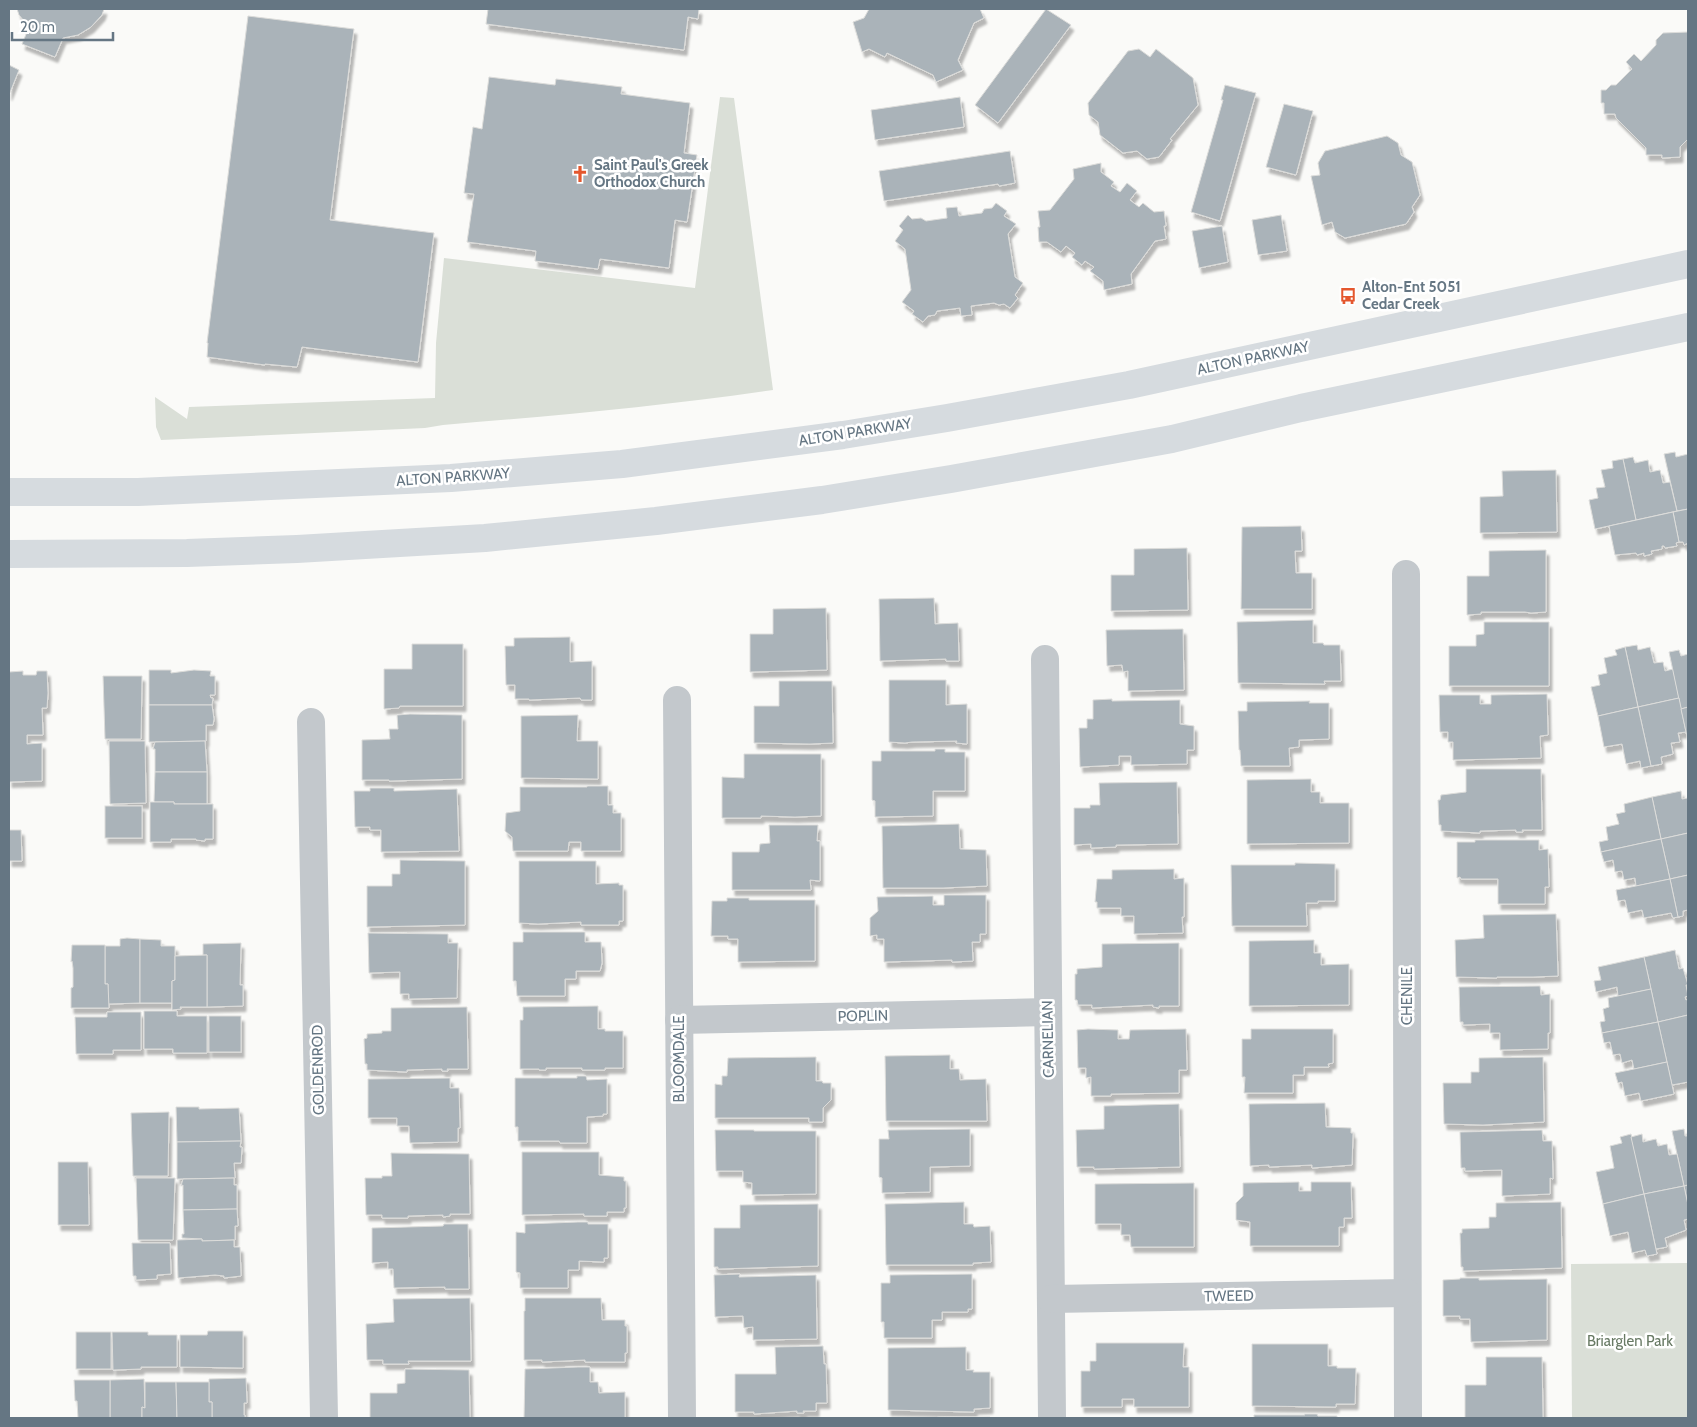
<svg xmlns="http://www.w3.org/2000/svg" width="1697" height="1427" font-family="Cabin,sans-serif">
  <defs>
    <filter id="shadow"><feDropShadow dx="3" dy="5.5" stdDeviation="1" flood-color="#0004"/></filter>
  </defs>
  <rect width="100%" height="100%" fill="#fafaf8"/>
  <g fill="#dadfd7">
    <path d="M720 97 734 98 773 390C664 406 553 416 443 425L425 428 161 440 156 427 155 397 187 419 189 407 435 398 436 343 444 258 695 288Z"/>
    <path d="M1688 1263V1418H1572L1571 1264Z"/>
  </g>
  <g fill="#aab3b9" stroke="#dcdcda" filter="url(#shadow)">
    <path d="M17 9H104L102 15 91 27 78 35 63 38 55 57 22 44 29 27 19 15Z"/>
    <path d="M488 9H699L698 19 688 17 684 50 486 24Z"/>
    <path d="M869 9H980L984 18 974 23 958 60 963 70 936 82 933 75 887 53 885 57 869 49 862 52 853 22 864 18Z"/>
    <path d="M1046 9 1071 25 998 123 975 105Z"/>
    <path d="M248 16 354 29 330 220 434 233 418 362 302 347 297 367 265 364V365L207 357 208 343H207Z"/>
    <path d="M1688 32V139L1680 147V157L1662 158V155H1646V148L1616 118 1615 114H1604V103H1601V90H1606L1611 85H1616L1632 69 1626 62 1634 54 1641 61 1656 45V40L1663 33Z"/>
    <path d="M1139 49 1150 57 1156 49 1193 78 1198 105 1170 139 1172 140 1159 157 1147 159 1137 151 1123 153 1100 135 1098 122 1089 115 1088 103 1128 51Z"/>
    <path d="M9 65 19 70 9 95Z"/>
    <path d="M489 77 555 85 556 79 622 87 621 94 690 103 684 153 697 155 687 222 675 220 669 268 600 259 598 269 535 261 536 251 467 242 474 194 464 193 473 127 482 129Z"/>
    <path d="M1225 85 1256 93 1220 221 1191 212 1223 100H1221Z"/>
    <path d="M960 97 964 127 875 140 871 110Z"/>
    <path d="M1284 104 1313 111 1296 175 1266 167Z"/>
    <path d="M1387 136 1398 143 1401 155 1412 162 1420 195 1412 207 1414 212 1406 224 1345 238 1335 232 1332 222 1322 225 1311 176 1320 175 1318 163 1325 151Z"/>
    <path d="M1010 151 1015 183 999 186 998 184 884 201 879 171Z"/>
    <path d="M1101 163V172L1114 182 1111 186 1120 192 1127 183 1137 191 1130 200 1139 207 1143 203 1154 212 1164 211 1166 226H1164L1166 239 1155 241 1131 274 1132 284 1104 290 1103 281 1090 271 1094 267 1085 261 1082 265 1072 257 1075 253 1066 246 1061 252 1047 242H1039L1038 227H1040L1038 211 1050 210 1074 179 1073 169Z"/>
    <path d="M996 203 1007 211 1004 216 1016 224 1008 234 1015 277 1023 283 1015 295 1018 298 1010 308 1004 304 999 305 994 303 971 306 972 315 961 316 960 308 937 311 935 315 928 316 923 322 912 314 914 311 902 302 911 290 905 249 895 241 903 230 899 226 908 215 912 219 921 218 926 221 947 218 946 208 957 207 959 216 982 213 984 209 992 208Z"/>
    <path d="M1281 215 1287 251 1258 255 1252 220Z"/>
    <path d="M1222 226 1228 262 1199 268 1192 231Z"/>
    <path d="M1675 452 1676 457 1688 454V509L1677 511 1664 454Z"/>
    <path d="M1633 457 1635 463 1648 460 1650 472 1660 470 1663 483 1670 482 1677 511 1636 520 1623 459Z"/>
    <path d="M1623 459 1636 520 1595 529 1589 500 1598 498 1596 488 1605 487 1601 470 1613 468 1612 461Z"/>
    <path d="M1556 470 1557 532 1480 533V497L1503 496 1502 471Z"/>
    <path d="M1688 509V543L1684 545 1683 542H1679L1673 512Z"/>
    <path d="M1673 512 1679 542 1676 543 1677 546 1665 548 1664 546H1662V549L1651 551 1652 554 1644 556V553L1637 555 1636 553 1615 555 1609 526Z"/>
    <path d="M1301 526 1302 551H1295L1296 573H1312V609H1241L1242 527Z"/>
    <path d="M1187 548 1188 610 1111 611V575H1134V549Z"/>
    <path d="M1546 550V612L1531 613 1525 612H1481V614L1467 615V576H1489V551Z"/>
    <path d="M934 598 935 624 958 623 959 661H946V659L880 661 879 599Z"/>
    <path d="M826 608 827 670 750 672V634H773V609Z"/>
    <path d="M1313 620V643H1323L1324 645H1340L1341 681H1324L1325 684 1238 683 1237 622Z"/>
    <path d="M1484 622H1549V686H1449V646H1476V635L1484 634Z"/>
    <path d="M1183 629 1184 690 1128 691V671L1123 672 1122 665 1107 666 1106 630Z"/>
    <path d="M570 637V662L592 661V700H581L580 698 529 700V699H515V685H506L505 646H514V638Z"/>
    <path d="M412 644H463V706H400L399 708 384 709V669H412Z"/>
    <path d="M1637 645 1638 650 1650 647 1654 663 1663 662 1665 671 1673 669 1679 698 1638 707 1625 647Z"/>
    <path d="M1625 647 1638 707 1598 716 1591 687 1600 685 1598 675 1607 673 1604 658 1617 655 1615 650Z"/>
    <path d="M1679 650 1681 656 1688 654V707L1681 709 1669 652Z"/>
    <path d="M149 670H171V673L194 670 211 671 210 676H215V695H210L211 698H213L212 705H149Z"/>
    <path d="M23 671V675H36L37 671H47L48 693 47 708H42L43 735H27V744L42 743V781L9 782V672Z"/>
    <path d="M103 676H142L141 739H105Z"/>
    <path d="M889 680H946V705L967 704V744L956 743 957 741 912 742 905 743 889 742Z"/>
    <path d="M779 681H832L833 743 810 744 754 743V706H779Z"/>
    <path d="M1547 694 1548 735 1540 736 1541 758 1453 760V742H1448V732H1440L1439 695H1480V704H1491V695Z"/>
    <path d="M1679 698 1686 732 1678 733 1680 742 1671 743 1673 754 1661 757 1662 764 1651 766 1638 707Z"/>
    <path d="M1112 699V701L1180 700V724L1194 726V750H1187V764L1131 765V756H1119V765L1080 767 1079 728H1087V719H1093V700Z"/>
    <path d="M1310 701 1309 703H1329V739L1299 740V747L1289 748 1290 766H1241L1240 750H1239L1238 711H1247V702Z"/>
    <path d="M149 705H212L214 719 213 725H206V741L149 742Z"/>
    <path d="M1638 707 1651 766 1641 768 1640 761 1626 764 1622 744 1604 747 1598 716Z"/>
    <path d="M1688 707V741L1681 709Z"/>
    <path d="M410 714 462 715V779L389 781V780H362V740L390 739 389 729H398L397 715Z"/>
    <path d="M578 715 577 741H598V779L521 778V716Z"/>
    <path d="M109 741H145L146 803 110 804Z"/>
    <path d="M205 741 207 772H155V749H153L155 742Z"/>
    <path d="M935 749H945V752H965V791H933V816L875 817V801L872 800V761H881V751H935Z"/>
    <path d="M744 754H821V816L795 817 761 816V818H722V777L744 778Z"/>
    <path d="M1466 769H1541L1542 830H1522L1523 832H1516V830L1480 831V833L1441 831V825H1439L1438 800H1440L1441 795 1466 792Z"/>
    <path d="M155 772H207V804H174V802H155L154 801Z"/>
    <path d="M1311 779V792H1320V803H1349V843L1247 844V780Z"/>
    <path d="M1177 782 1178 844 1116 845V847L1091 848V844L1074 845V808H1090V805H1100L1099 783Z"/>
    <path d="M587 786H608V805H613V813H621V851H581V842H569L568 851H513L512 837 505 831 506 813 520 811V787H587Z"/>
    <path d="M370 788H394V791L457 789 459 851 381 852V830H370V827H355L354 791H370Z"/>
    <path d="M1681 791 1682 799 1688 798V833L1661 839 1652 797Z"/>
    <path d="M1652 797 1661 839 1601 852 1599 842 1608 840 1606 827 1619 824 1616 814 1625 812 1624 804Z"/>
    <path d="M150 802H174V804H213V839H205V841L196 840V839H171V842H150Z"/>
    <rect x="105" y="806" width="37" height="32"/>
    <path d="M959 824 960 849 986 850 987 886 943 888H883L882 826Z"/>
    <path d="M769 825H818L817 841H820V881L810 880 811 890H732V852H759L760 844 770 843Z"/>
    <path d="M9 830H21L22 861H9Z"/>
    <path d="M1688 833V875L1670 879 1661 839Z"/>
    <path d="M1661 839 1670 879 1636 886 1635 878 1624 880 1622 871 1615 872 1613 860 1604 862 1601 852Z"/>
    <path d="M1475 840H1539V850L1548 849 1549 887H1545V904H1498V879H1461L1460 877 1457 878V842H1475Z"/>
    <path d="M400 860 465 861V925L367 927V886H392V874H400Z"/>
    <path d="M519 861H596V884L619 883V885H623V921H619V925H581V922L538 924 519 923Z"/>
    <path d="M1295 863 1335 864V901H1318V903H1306L1307 926H1232L1231 865H1295Z"/>
    <path d="M1174 869V879L1184 878V917H1182L1183 933 1134 934V916H1121V908H1097V902H1095L1097 879H1112V870Z"/>
    <path d="M1688 875V910L1683 911V916L1678 917 1670 879Z"/>
    <path d="M1670 879 1678 917 1673 918 1671 913 1644 918 1642 910 1628 913 1625 900 1618 901 1616 890Z"/>
    <path d="M944 895H986V934H980V942H972L973 961 952 962V960L884 962V939H877V935L870 936V918L878 911 877 897 933 896V905H944Z"/>
    <path d="M727 898H749V900H815V961L738 962V939H728V936H711L712 901H727Z"/>
    <path d="M1556 914 1558 976 1533 977H1497V978L1456 977 1455 940 1484 938 1483 915Z"/>
    <path d="M523 932H585V942H601L602 963 600 971H576V979H565V996H517L516 981H513V942H523Z"/>
    <path d="M368 933 448 934V943H458L457 998 409 999V994H400V972L369 973Z"/>
    <path d="M127 938 140 939V1003L108 1004V984H105V946H120V939Z"/>
    <path d="M140 939 161 940V946H175V980L172 981V1003H140Z"/>
    <path d="M1314 940V953H1321V965L1349 964V1005L1249 1006V941Z"/>
    <path d="M241 943 240 985H243V1006L207 1007V955H203V944Z"/>
    <path d="M1179 943V1006H1159V1008L1153 1007V1005L1092 1008V1005H1078L1077 1000H1075V974H1077V969L1102 967V944Z"/>
    <path d="M72 945H105V984H108L109 1008H71V988L73 987V968L72 961 71 962Z"/>
    <path d="M1675 950 1679 969 1683 968 1688 985H1686L1688 996 1685 997 1686 1000 1688 999V1015L1658 1022 1644 957Z"/>
    <path d="M207 955V1007H180L181 1009 172 1010V981L175 980V956Z"/>
    <path d="M1644 957 1651 989 1618 996 1617 987 1596 992 1594 981 1601 980 1598 967Z"/>
    <path d="M1540 986 1541 995 1550 994V1033H1548V1049L1500 1050V1033H1490V1024L1463 1025V1022H1460L1459 987Z"/>
    <path d="M1651 989 1658 1022 1602 1033 1600 1022 1605 1021 1603 1009 1609 1007 1608 998Z"/>
    <path d="M598 1006V1029H605V1031H623V1068H605V1070H582V1068H546V1070H539V1069H520V1020H523V1007Z"/>
    <path d="M467 1007 468 1069H447L448 1071H442V1069L407 1070V1072L367 1070V1064H365L364 1039 367 1038V1034L382 1033V1031H391V1008Z"/>
    <path d="M144 1011H177V1016H207V1053H173V1049H144Z"/>
    <path d="M107 1012H141V1050H113V1054H76L75 1017H107Z"/>
    <path d="M1688 1015V1082L1672 1085 1658 1022Z"/>
    <rect x="209" y="1016" width="32" height="36"/>
    <path d="M1658 1022 1667 1062 1634 1069 1632 1060 1622 1063 1620 1054 1613 1055 1610 1042 1604 1043 1602 1033Z"/>
    <path d="M1088 1029 1118 1030V1039H1129L1130 1030 1186 1029 1187 1070H1179V1093L1111 1094V1096H1091V1077L1086 1078V1068H1078L1077 1030Z"/>
    <path d="M1251 1029H1333V1063L1328 1064 1329 1067H1304V1075H1293V1093H1244L1245 1077H1242V1039H1251Z"/>
    <path d="M950 1055V1069H959L960 1080 986 1079 987 1121H886L885 1056Z"/>
    <path d="M816 1057V1081H822L823 1083H831V1100L823 1108V1122H809V1118H715V1084L722 1085V1076H727L728 1058Z"/>
    <path d="M1543 1057 1544 1122 1483 1125 1444 1124 1443 1083H1471V1072H1479V1058Z"/>
    <path d="M1667 1062 1674 1094 1641 1101 1639 1093 1625 1096 1622 1082 1618 1083 1615 1073Z"/>
    <path d="M577 1076H586L587 1080 607 1079V1114H603V1116L587 1117V1143H560L559 1141H518V1127H515V1078H577Z"/>
    <path d="M450 1078V1088H459L460 1128H458V1142L410 1143 409 1126H397V1118H368V1079Z"/>
    <path d="M1325 1103 1326 1127 1351 1128V1133H1353L1352 1165 1312 1168V1165L1269 1167V1165L1250 1166 1249 1104Z"/>
    <path d="M1179 1104 1180 1167 1094 1169V1167H1077L1076 1130 1104 1129V1106Z"/>
    <path d="M176 1107H199V1109L239 1108 241 1141 177 1142Z"/>
    <path d="M169 1112 168 1176H133L131 1113Z"/>
    <path d="M970 1129V1166L930 1167V1192L882 1193V1178L879 1177V1139H889L888 1130Z"/>
    <path d="M1684 1129 1685 1136H1688V1185L1684 1186 1672 1131Z"/>
    <path d="M715 1130H754V1131H816V1194L752 1195V1183L743 1182V1171H716Z"/>
    <path d="M1542 1130 1543 1141H1552L1553 1179 1550 1178V1194L1502 1196V1170L1465 1171V1168H1461L1460 1132Z"/>
    <path d="M1631 1134 1644 1194 1603 1204 1596 1172 1614 1168 1610 1146 1622 1143 1620 1137Z"/>
    <path d="M1642 1134 1643 1142 1656 1139 1658 1146 1667 1144 1669 1155 1677 1154 1684 1186 1644 1194 1631 1137Z"/>
    <path d="M241 1141 240 1147H242L241 1163H234L235 1178 177 1179V1142Z"/>
    <path d="M522 1152H599V1175L624 1177V1181H626V1208H624V1212H607V1216H584V1214L522 1215Z"/>
    <path d="M391 1153 469 1154 470 1214H450V1216L443 1217V1215L408 1216V1218H382V1215H366L365 1178H382V1176H392Z"/>
    <path d="M58 1162H88L89 1225H58Z"/>
    <path d="M136 1178H175L173 1240H138Z"/>
    <path d="M234 1178V1185H237V1209L183 1210V1185L181 1186 183 1179Z"/>
    <path d="M1299 1182V1191H1311V1182H1351L1352 1218H1344V1227H1339V1246H1250V1222L1236 1220V1203L1243 1196V1183Z"/>
    <path d="M1194 1183V1247H1131L1130 1235H1121V1224H1095V1184Z"/>
    <path d="M1688 1185V1205L1684 1186Z"/>
    <path d="M1684 1186 1688 1205V1219L1684 1220 1686 1230 1665 1238 1667 1247 1656 1249 1644 1194Z"/>
    <path d="M1644 1194 1657 1254 1647 1256 1645 1250 1632 1253 1628 1232 1610 1236 1603 1204Z"/>
    <path d="M964 1202V1224H973L974 1227 990 1226 991 1262 973 1263V1265H886L885 1204Z"/>
    <path d="M1561 1202 1562 1268 1463 1271V1267H1461L1460 1233H1462V1229L1489 1228V1217H1496V1203Z"/>
    <path d="M818 1204V1266L718 1269V1267H714V1228H740V1205Z"/>
    <path d="M237 1209 238 1226H235V1240L202 1241V1239L182 1238V1234H184L183 1210Z"/>
    <path d="M578 1222H588V1224H608V1258H604V1262L579 1261V1270H568V1288H520V1273L516 1272V1232L525 1233V1224Z"/>
    <path d="M444 1224H468L469 1289H445V1287L394 1288 393 1269H388V1262L372 1263V1228L443 1226Z"/>
    <path d="M202 1239V1241L234 1240V1247H240L241 1276 224 1278V1276L215 1275 178 1278 177 1240Z"/>
    <path d="M132 1243H170L171 1274 157 1275V1279L136 1280V1276H133Z"/>
    <path d="M740 1274 739 1277 816 1275 817 1339 753 1340V1327L744 1328 743 1316 715 1317 714 1275Z"/>
    <path d="M972 1274V1309H968V1312H942V1320H932V1338H884V1322H881V1283H890V1275Z"/>
    <path d="M1460 1278H1479V1280L1547 1279V1340L1471 1342 1470 1319H1460V1316H1443V1280L1460 1279Z"/>
    <path d="M470 1298 471 1361H408L409 1364H383V1360H367L366 1324 394 1322 393 1299Z"/>
    <path d="M525 1298H601L602 1320H625V1326H627V1353H625V1362H585V1360L542 1362V1360H524V1311H525Z"/>
    <path d="M208 1331H243V1368L180 1367V1335H207Z"/>
    <rect x="76" y="1332" width="35" height="37"/>
    <path d="M112 1332H148V1335H177V1367H141V1369L113 1370Z"/>
    <path d="M1096 1343H1184L1183 1367H1189V1407H1134V1399H1122V1407H1081V1371H1090V1361H1096Z"/>
    <path d="M1252 1344H1328V1366H1337V1368H1356L1355 1404H1336V1407L1252 1406Z"/>
    <path d="M823 1346 824 1364H826L827 1403H816V1411H803L804 1413H797V1411L754 1414V1412H735V1374H776L775 1347Z"/>
    <path d="M966 1347V1370H974L973 1372H990V1408L974 1409V1412L888 1410V1348Z"/>
    <path d="M1486 1357H1542L1543 1418H1465V1385H1486Z"/>
    <path d="M578 1367H590V1382H598L599 1393 625 1392V1418H524L525 1369Z"/>
    <path d="M405 1369 469 1370 470 1418H370V1393H397V1384L405 1383Z"/>
    <path d="M246 1378 247 1403H244V1415H245V1418H212V1402H209V1379Z"/>
    <path d="M144 1379 145 1408 142 1407V1418H110V1380Z"/>
    <path d="M74 1380H110V1418H76H78L77 1401H75Z"/>
    <path d="M145 1382H176L177 1418H142V1407L145 1408Z"/>
    <path d="M176 1382H209V1402H212V1418H177Z"/>
    <path d="M1304 1414H1317L1318 1416H1337V1418H1254V1415H1305Z"/>
    <path d="M990 1417V1418H883Z"/>
  </g>
  <g fill="none" stroke-linecap="round" stroke-linejoin="round">
    <g stroke="#c3c8cc" stroke-width="28">
      <path d="M1406 574 1408 1418"/>
      <path d="M1045 659 1052 1418"/>
      <path d="M677 700 682 1418"/>
      <path d="M311 722 324 1418"/>
      <path d="M679 1020 1048 1012"/>
      <path d="M1051 1299 1407 1293"/>
    </g>
    <g stroke="#d6dbdf" stroke-width="28">
      <path d="M9 492H138L451 478 622 464 843 435 947 418 1129 385 1688 264"/>
      <path d="M9 554 187 553 297 549 485 538 656 521 822 500 951 479 1172 439 1301 408 1688 327"/>
    </g>
  </g>
  <defs>
    <g id="church-bare" transform="scale(1.35)"><path d="M-1.2-6h2.4v3.5h3.3v2.4h-3.3V6h-2.4V-.1h-3.3v-2.4h3.3Z" fill="#e4572e" stroke="#fff" stroke-width="2.5" paint-order="stroke"/></g>
    <g id="bus-bare" transform="scale(1.35)"><path d="M-5-6H5V4H4V6H2V4H-2V6H-4V4H-5ZM-3.5-4V0h7V-4ZM-3.5 1.2v1.5H-2V1.2ZM2 1.2v1.5H3.5V1.2Z" fill="#e4572e" stroke="#fff" stroke-width="2.5" paint-order="stroke"/></g>
  </defs>
  <g fill-rule="evenodd">
    <use href="#church-bare" x="580" y="174"/>
    <use href="#bus-bare" x="1348" y="296"/>
  </g>
  <g text-anchor="middle" stroke-width="5" stroke-linejoin="round" paint-order="stroke">
    <g font-size="15" font-weight="bold" fill="#657683" stroke="#fff" text-anchor="start">
      <text x="594" y="170">Saint Paul's Greek<tspan x="594" dy="17">Orthodox Church</tspan></text>
      <text x="1362" y="292">Alton-Ent 5051<tspan x="1362" dy="17">Cedar Creek</tspan></text>
    </g>
    <g font-size="15" fill="#657683" stroke="#fff">
      <text transform="translate(1253 358) rotate(-12)" y="5">ALTON PARKWAY</text>
      <text transform="translate(855 432) rotate(-9)" y="5">ALTON PARKWAY</text>
      <text transform="translate(453 477) rotate(-4)" y="5">ALTON PARKWAY</text>
      <text transform="translate(1407 996) rotate(-90)" y="5">CHENILE</text>
      <text transform="translate(863 1016) rotate(-1)" y="5">POPLIN</text>
      <text transform="translate(1048 1039) rotate(-91)" y="5">CARNELIAN</text>
      <text transform="translate(679 1059) rotate(-90)" y="5">BLOOMDALE</text>
      <text transform="translate(318 1070) rotate(-91)" y="5">GOLDENROD</text>
      <text transform="translate(1229 1296) rotate(-1)" y="5">TWEED</text>
    </g>
    <g font-size="15" fill="#687a64" stroke="#fff">
      <text x="1630" y="1346">Briarglen Park</text>
    </g>
  </g>
  <rect width="1697" height="1427" fill="none" stroke="#657683" stroke-width="20"/>
  <path d="M12 32v8h101v-8" fill="none" stroke="#657683" stroke-width="2.5"/>
  <text x="20" y="32" font-size="15" fill="#657683" stroke="#ffffff" stroke-width="4" paint-order="stroke">20 m</text>
</svg>
